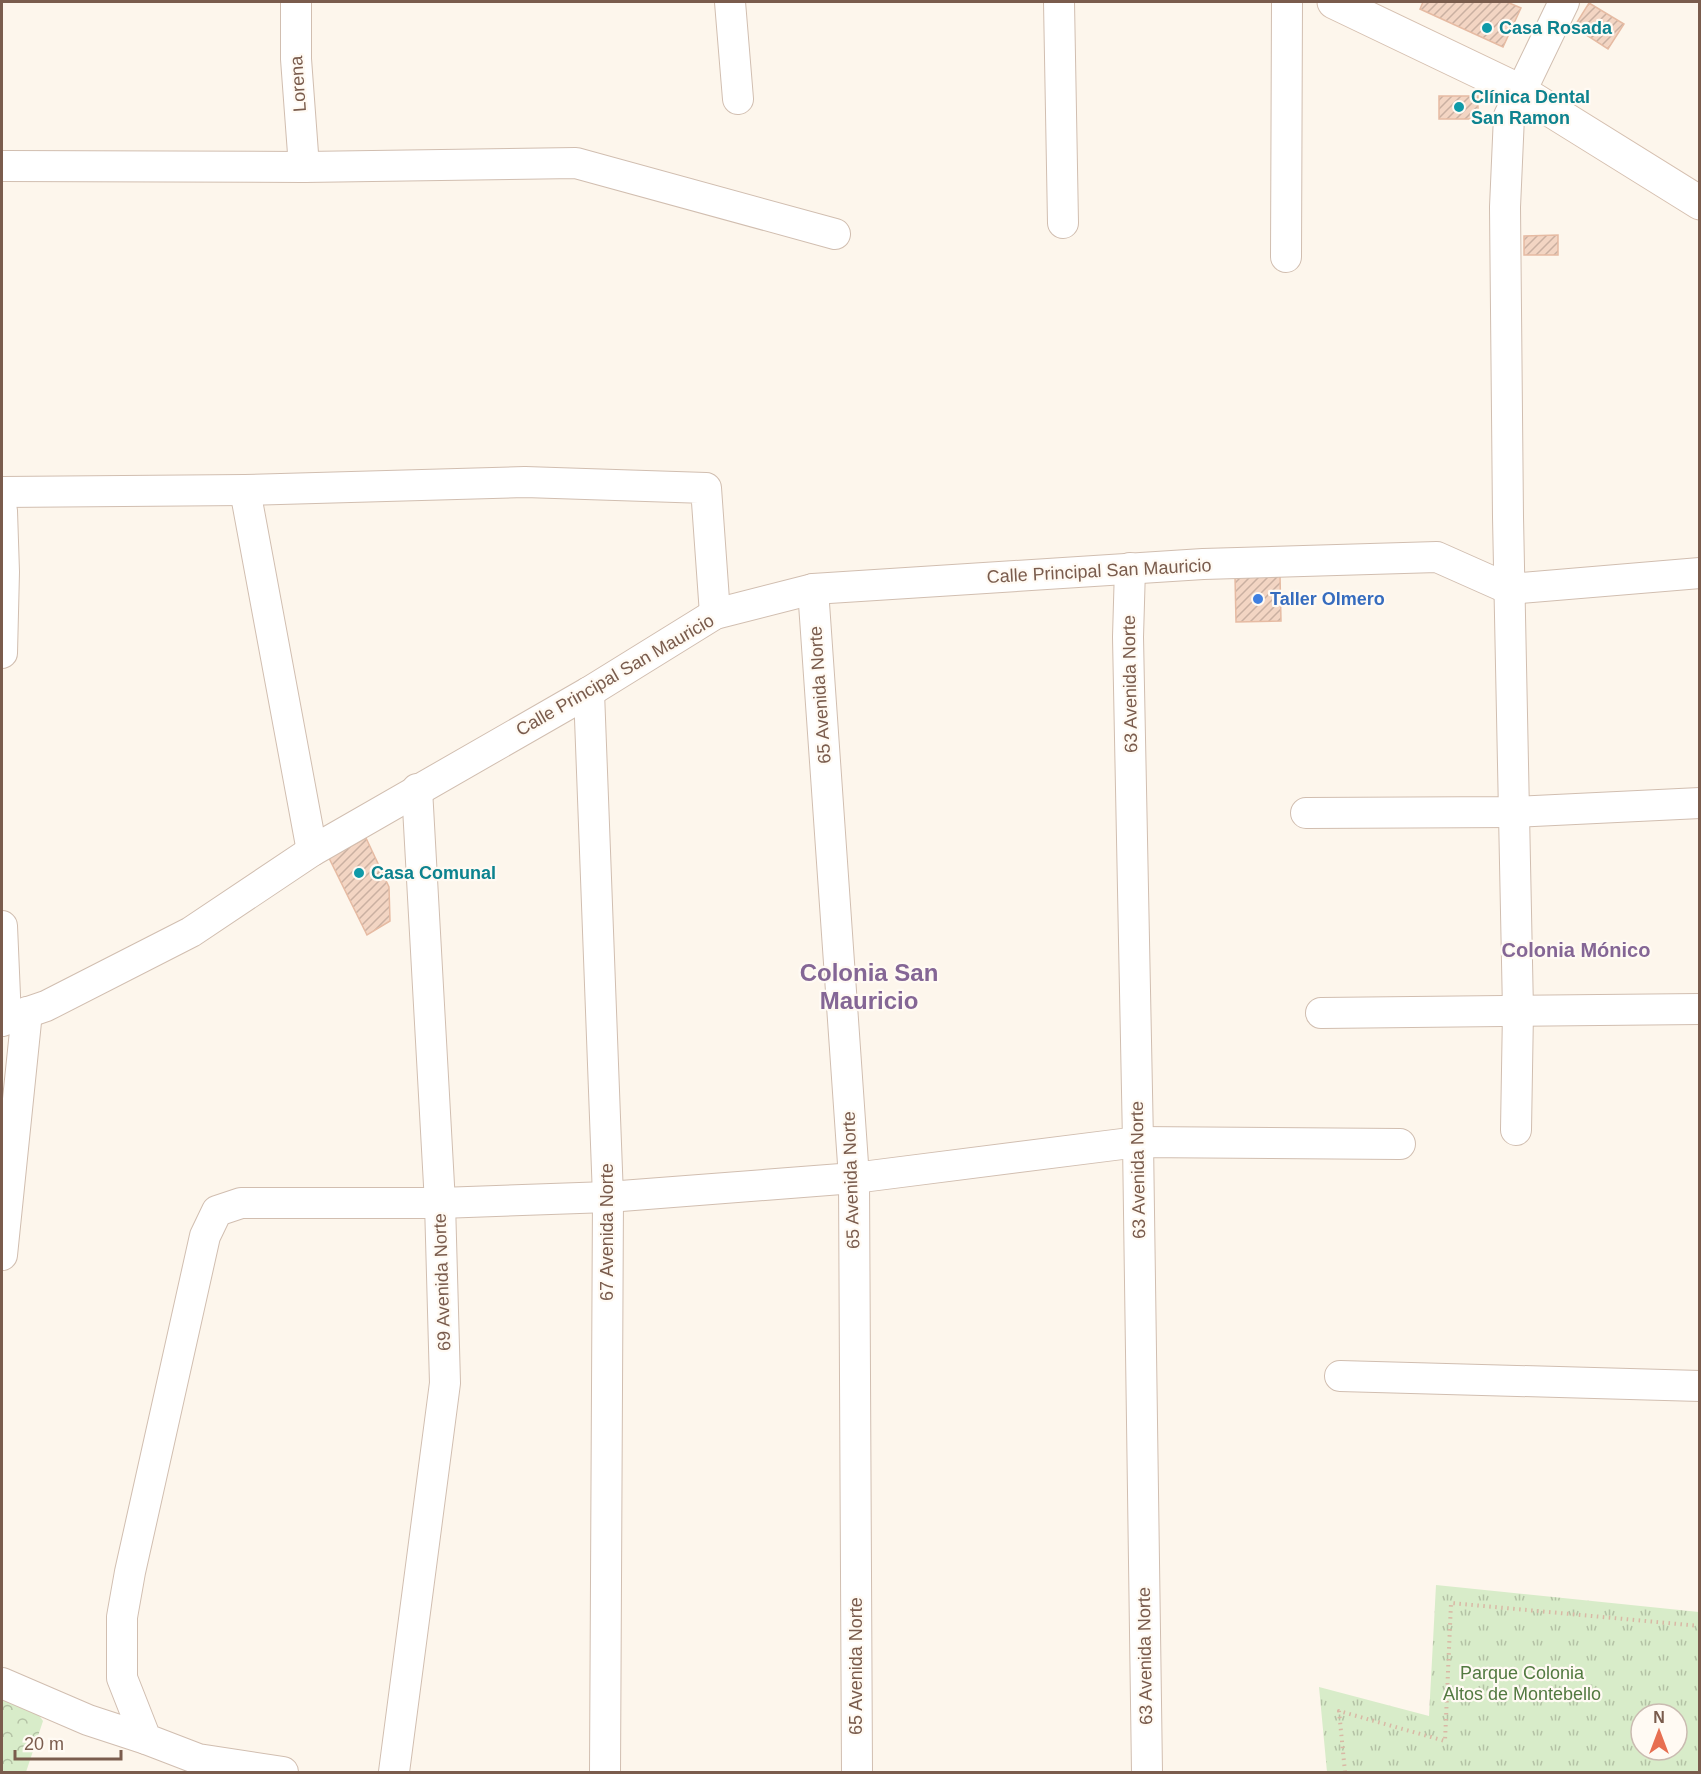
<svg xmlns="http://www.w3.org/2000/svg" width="1701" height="1774" font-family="Arial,sans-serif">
  <defs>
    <pattern id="grass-tufts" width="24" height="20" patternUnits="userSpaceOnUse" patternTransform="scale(1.5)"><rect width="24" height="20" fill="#d8ecc9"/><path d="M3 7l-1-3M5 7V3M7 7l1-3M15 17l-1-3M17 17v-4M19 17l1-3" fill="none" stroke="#b4c2a5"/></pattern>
    <pattern id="forest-crowns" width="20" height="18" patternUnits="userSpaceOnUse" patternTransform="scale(1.5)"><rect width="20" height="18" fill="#d8ecc9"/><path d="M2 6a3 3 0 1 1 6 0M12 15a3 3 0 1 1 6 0" fill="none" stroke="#b4c2a5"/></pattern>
    <pattern id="building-hatch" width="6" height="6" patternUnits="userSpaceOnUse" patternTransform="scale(1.5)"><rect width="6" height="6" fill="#f3d5c3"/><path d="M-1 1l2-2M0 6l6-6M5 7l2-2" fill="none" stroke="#cab0a1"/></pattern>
  </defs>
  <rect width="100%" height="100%" fill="#fdf6ec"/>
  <path fill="url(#grass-tufts)" fill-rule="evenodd" d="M1436 1585 1699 1612V1772H1327L1319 1687 1429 1716ZM1641 1714H1677V1750H1641Z"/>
  <path fill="url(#forest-crowns)" d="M2 1698 36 1711 43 1721 26 1772H2Z"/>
  <g fill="url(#building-hatch)" stroke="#e6bba3" stroke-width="1.5">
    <path d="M1423 2H1507L1521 8 1503 47 1420 9Z"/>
    <path d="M1589 3 1624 24 1608 49 1574 27Z"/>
    <rect x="1439" y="96" width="39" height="23"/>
    <path d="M1558 235V255H1524V236Z"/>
    <path d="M1280 575 1281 621 1236 622 1235 577Z"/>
    <path d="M366 838 389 887 390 921 367 935 329 858Z"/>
  </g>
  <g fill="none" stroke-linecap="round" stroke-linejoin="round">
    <g stroke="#d1beb0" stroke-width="32">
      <g id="street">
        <path d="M296 2V59L304 167"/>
        <path d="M730 2 738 99"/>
        <path d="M1059 2 1063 223"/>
        <path d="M2 166 304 167 576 163 835 234"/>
        <path d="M1286 257 1287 2"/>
        <path d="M245 490 312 851"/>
        <path d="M2 492 245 490 525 482 706 488 715 614"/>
        <path d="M2 511 4 572 2 653"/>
        <path d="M1130 568 1128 637 1138 1142 1147 1772"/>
        <path d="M813 589 854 1178 857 1772"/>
        <path d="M589 692 608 1197 605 1772"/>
        <path d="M1306 813 1514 812 1700 803"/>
        <path d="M2 926 6 1019"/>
        <path d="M1321 1013 1700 1009"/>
        <path d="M2 1021 46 1006 191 932 312 851 589 692 715 614 813 589 1203 564 1437 557 1509 589 1700 573"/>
        <path d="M1516 1130 1518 1011 1508 517 1505 207 1509 116 1564 2"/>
        <path d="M2 1255 27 1012"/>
        <path d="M1340 1376 1700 1386"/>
        <path d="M2 1683 88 1720 146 1739"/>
        <path d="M283 1772 198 1759 146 1739 122 1678V1617L130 1572 205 1236 217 1211 241 1203H440L608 1197 854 1178 1138 1142 1400 1144"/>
        <path d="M394 1772 445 1383 440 1203 417 789"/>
      </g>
    </g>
    <g stroke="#d6c0b0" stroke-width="35">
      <path id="secondary" d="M1334 2 1520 91 1700 203"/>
    </g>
    <path stroke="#d9b8a5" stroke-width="4" stroke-dasharray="1.5 4.5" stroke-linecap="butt" d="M1345 1772 1339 1711 1445 1741 1451 1603 1700 1626"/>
    <use href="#street" stroke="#fff" stroke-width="30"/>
    <use href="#secondary" stroke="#fff" stroke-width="33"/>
  </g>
  <g fill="#0f9aa8" stroke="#fffaf3" stroke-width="2">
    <circle cx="1487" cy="28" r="6"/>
    <circle cx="1459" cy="107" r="6"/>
    <circle cx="359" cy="873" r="6"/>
  </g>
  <circle fill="#3f7fe0" stroke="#fffaf3" stroke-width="2" cx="1258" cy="599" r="6"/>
  <g text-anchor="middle" stroke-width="4.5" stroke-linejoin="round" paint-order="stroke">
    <g font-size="18" font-weight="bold" fill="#0d838f" stroke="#fffaf3" text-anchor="start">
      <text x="1499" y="34">Casa Rosada</text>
      <text x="1471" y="103">Clínica Dental<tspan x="1471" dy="21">San Ramon</tspan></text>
      <text x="371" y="879">Casa Comunal</text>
    </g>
    <g font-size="18" fill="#7a5c4d" stroke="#fffaf3">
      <text transform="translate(298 84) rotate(-94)" y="6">Lorena</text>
      <text transform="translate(1099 571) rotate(-3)" y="6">Calle Principal San Mauricio</text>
      <text transform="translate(615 675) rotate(-30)" y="6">Calle Principal San Mauricio</text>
      <text transform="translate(1130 684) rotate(-91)" y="6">63 Avenida Norte</text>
      <text transform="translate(820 695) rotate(-94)" y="6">65 Avenida Norte</text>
      <text transform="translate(1138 1170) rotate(-91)" y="6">63 Avenida Norte</text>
      <text transform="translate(851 1180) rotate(-92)" y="6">65 Avenida Norte</text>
      <text transform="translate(607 1232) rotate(-90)" y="6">67 Avenida Norte</text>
      <text transform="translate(442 1282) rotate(-92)" y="6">69 Avenida Norte</text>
      <text transform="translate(1145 1656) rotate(-91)" y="6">63 Avenida Norte</text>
      <text transform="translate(856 1666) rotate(-90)" y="6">65 Avenida Norte</text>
    </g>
    <g font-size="18" font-weight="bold" fill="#366cbe" stroke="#fffaf3" text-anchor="start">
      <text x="1270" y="605">Taller Olmero</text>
    </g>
    <g font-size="18" fill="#537a41" stroke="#fffaf3">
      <text x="1522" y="1679">Parque Colonia<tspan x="1522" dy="21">Altos de Montebello</tspan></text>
    </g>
    <g font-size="20" font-weight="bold" fill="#846695" stroke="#fffaf3">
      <text x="1576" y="957">Colonia Mónico</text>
    </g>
    <g font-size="24" font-weight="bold" fill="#846695" stroke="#fffaf3">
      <text x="869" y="981">Colonia San<tspan x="869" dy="28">Mauricio</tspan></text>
    </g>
  </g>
  <rect width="1701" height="1774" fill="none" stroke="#7a5c4d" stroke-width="6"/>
  <g transform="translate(1659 1732)"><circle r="28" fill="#fffaf3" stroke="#cabbb1" stroke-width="1.5"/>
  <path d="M0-4.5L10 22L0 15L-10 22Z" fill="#e76f51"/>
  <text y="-9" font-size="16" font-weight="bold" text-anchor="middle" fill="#7a5c4d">N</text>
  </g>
  <path d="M15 1750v9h106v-9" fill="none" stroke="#7a5c4d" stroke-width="3"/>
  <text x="24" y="1750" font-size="18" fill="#7a5c4d" stroke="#fffaf3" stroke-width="4.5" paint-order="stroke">20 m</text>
</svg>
